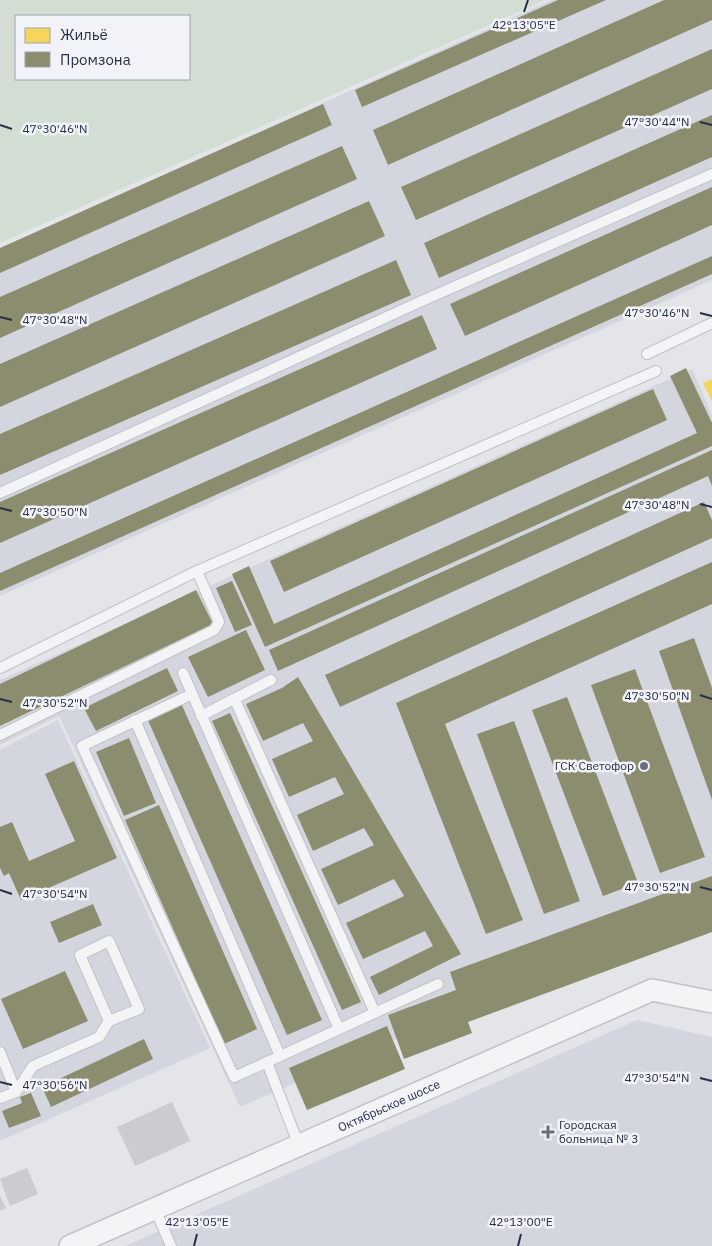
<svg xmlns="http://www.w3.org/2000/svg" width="712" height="1246" font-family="'IBM Plex Sans',sans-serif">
  <rect width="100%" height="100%" fill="#e3e5e9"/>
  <g fill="#d3d6de">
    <path d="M552 0H712V280L0 596V248Z"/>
    <path d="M692 369 712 415V915L457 1013 240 1107 59 716 0 745V680Z"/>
    <path d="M58 720 210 1048 0 1141V750Z"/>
    <path d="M637 1020 712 1037V1246H125Z"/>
  </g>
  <path fill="#d2ddd4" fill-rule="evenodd" d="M0 0H545L0 243ZM189 16V79H16V16Z"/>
  <path fill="#f6d55c" d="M712 379V401L703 383Z"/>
  <g fill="#8c8c6e">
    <path d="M558 0H606L362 107 355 90Z"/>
    <path d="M664 0H712V20L388 165 373 130Z"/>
    <path d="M712 49V89L416 220 401 187Z"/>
    <path d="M323 104 332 125 0 273V248Z"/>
    <path d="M712 115V157L439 278 424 243Z"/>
    <path d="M342 146 357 179 0 338V297Z"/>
    <path d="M712 187V225L465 336 450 304Z"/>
    <path d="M369 201 385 236 0 407V364Z"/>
    <path d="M712 256V274L0 591V573Z"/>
    <path d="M396 260 411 295 0 475V434Z"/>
    <path d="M422 315 437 349 0 543V502Z"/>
    <path d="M686 368 712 423V446L265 647 232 574 249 566 274 624 697 433 670 376Z"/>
    <path d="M653 389 667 420 284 592 270 561Z"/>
    <path d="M712 450V486L708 476 278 671 269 650Z"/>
    <path d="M704 502 712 520V538L340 707 325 675Z"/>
    <path d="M712 562V604L445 724 523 920 486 934 396 703Z"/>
    <path d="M232 581 252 625 235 632 216 588Z"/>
    <path d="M196 590 213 624 0 726V684Z"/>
    <path d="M246 630 265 670 208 697 188 657Z"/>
    <path d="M694 638 712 688V800L659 651Z"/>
    <path d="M167 668 178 691 96 731 84 708Z"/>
    <path d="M635 669 705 857 660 873 591 685Z"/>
    <path d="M298 677 461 954 379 995 370 977 433 946 425 931 363 959 346 923 404 896 394 879 338 905 321 869 374 845 364 828 313 851 297 815 344 794 335 777 289 797 272 759 313 741 303 723 263 741 246 704 282 688Z"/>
    <path d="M567 697 638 883 603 896 532 710Z"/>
    <path d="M181 703 322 1020 287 1035 147 718Z"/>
    <path d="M230 713 361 1002 342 1010 212 721Z"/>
    <path d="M514 721 580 901 544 914 477 734Z"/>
    <path d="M129 738 156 803 124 816 96 752Z"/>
    <path d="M74 761 117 858 21 900 9 873 4 876 0 868V827L12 822 29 861 75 841 45 774Z"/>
    <path d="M159 805 257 1029 224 1044 125 820Z"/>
    <path d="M712 876V932L468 1022 472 1033 404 1059 388 1015 456 990 450 972Z"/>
    <path d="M93 904 102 925 59 943 50 922Z"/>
    <path d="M65 971 88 1021 23 1049 1 999Z"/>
    <path d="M387 1026 405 1069 307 1110 289 1068Z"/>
    <path d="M144 1039 153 1059 51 1107 42 1087Z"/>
    <path d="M31 1093 41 1116 9 1128 2 1111 22 1103 20 1097Z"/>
  </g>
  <g fill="#caccd1">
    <path d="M172 1102 190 1141 135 1166 117 1127Z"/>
    <path d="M27 1168 38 1194 10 1206 0 1179Z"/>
    <path d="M0 1196 6 1208 0 1211Z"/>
  </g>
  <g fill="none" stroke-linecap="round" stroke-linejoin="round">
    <g stroke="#c0c2c7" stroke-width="12">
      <g id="lane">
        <path d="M647 354 712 323"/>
        <path d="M0 493 424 300 712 174"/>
        <path d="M0 668 197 571 656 371"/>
        <path d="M183 673 339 1029"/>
        <path d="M192 694 82 746 234 1077 438 984"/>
        <path d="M235 700 375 1013"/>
        <path d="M201 716 271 680"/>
        <path d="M135 720 280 1056"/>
        <path d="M0 735 214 630 219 622 197 571"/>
        <path d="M0 1052 16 1092"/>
        <path d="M267 1062 299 1146"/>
        <path d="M0 1098 16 1092 33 1066 99 1037 109 1021 139 1009 109 941 80 955 109 1021"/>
        <path d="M155 1209 171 1246"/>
      </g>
    </g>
    <g stroke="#c0c2c7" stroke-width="24">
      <path id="street" d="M70 1246 652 990 712 1002"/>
    </g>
    <use href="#lane" stroke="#f3f4f6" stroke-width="10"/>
    <use href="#street" stroke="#f3f4f6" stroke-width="21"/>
  </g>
  <path fill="none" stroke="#282e45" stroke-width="2" d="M524 12 528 0M700 122 712 125M0 125 12 129M700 313 712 316M0 317 12 320M700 504 712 507M0 508 12 511M700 695 712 699M0 699 12 702M700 887 712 890M0 890 12 894M700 1078 712 1081M0 1082 12 1085M194 1246 197 1234M518 1246 521 1234"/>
  <g fill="#696e7e" stroke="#f1f3f8" stroke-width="2">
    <circle cx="644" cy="766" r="5"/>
    <path d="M545.5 1124.5h5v5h5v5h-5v5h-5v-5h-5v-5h5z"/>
  </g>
  <g text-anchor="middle" stroke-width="5" stroke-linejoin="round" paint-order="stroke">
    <g font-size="12" fill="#282e45" stroke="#f1f3f8" text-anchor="end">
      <text x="634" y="770">ГСК Светофор</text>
      <text x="559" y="1129" text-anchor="start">Городская<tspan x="559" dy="14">больница № 3</tspan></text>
    </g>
    <g font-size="12" fill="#282e45" stroke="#f1f3f8">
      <text transform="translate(389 1106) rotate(-24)" y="4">Октябрьское шоссе</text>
    </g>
  </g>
  <g font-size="12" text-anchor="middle" fill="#282e45" stroke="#f1f3f8" stroke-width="5" stroke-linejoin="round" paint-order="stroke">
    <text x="524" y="29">42°13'05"E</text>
    <text x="657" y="126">47°30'44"N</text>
    <text x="55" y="133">47°30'46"N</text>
    <text x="657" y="317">47°30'46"N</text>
    <text x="55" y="324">47°30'48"N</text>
    <text x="657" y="509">47°30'48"N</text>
    <text x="55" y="516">47°30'50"N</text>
    <text x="657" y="700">47°30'50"N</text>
    <text x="55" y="707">47°30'52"N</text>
    <text x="657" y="891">47°30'52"N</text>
    <text x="55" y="898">47°30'54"N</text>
    <text x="657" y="1082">47°30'54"N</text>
    <text x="55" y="1089">47°30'56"N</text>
    <text x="197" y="1226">42°13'05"E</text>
    <text x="521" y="1226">42°13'00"E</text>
  </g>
  <rect x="15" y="15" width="175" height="65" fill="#f1f3f8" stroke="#a1a4b0"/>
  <rect x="25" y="28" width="25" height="15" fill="#f6d55c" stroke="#a1a4b0"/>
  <text x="60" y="40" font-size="15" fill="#282e45">Жильё</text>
  <rect x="25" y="52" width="25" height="15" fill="#8c8c6e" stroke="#a1a4b0"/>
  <text x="60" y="65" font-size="15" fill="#282e45">Промзона</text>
</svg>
